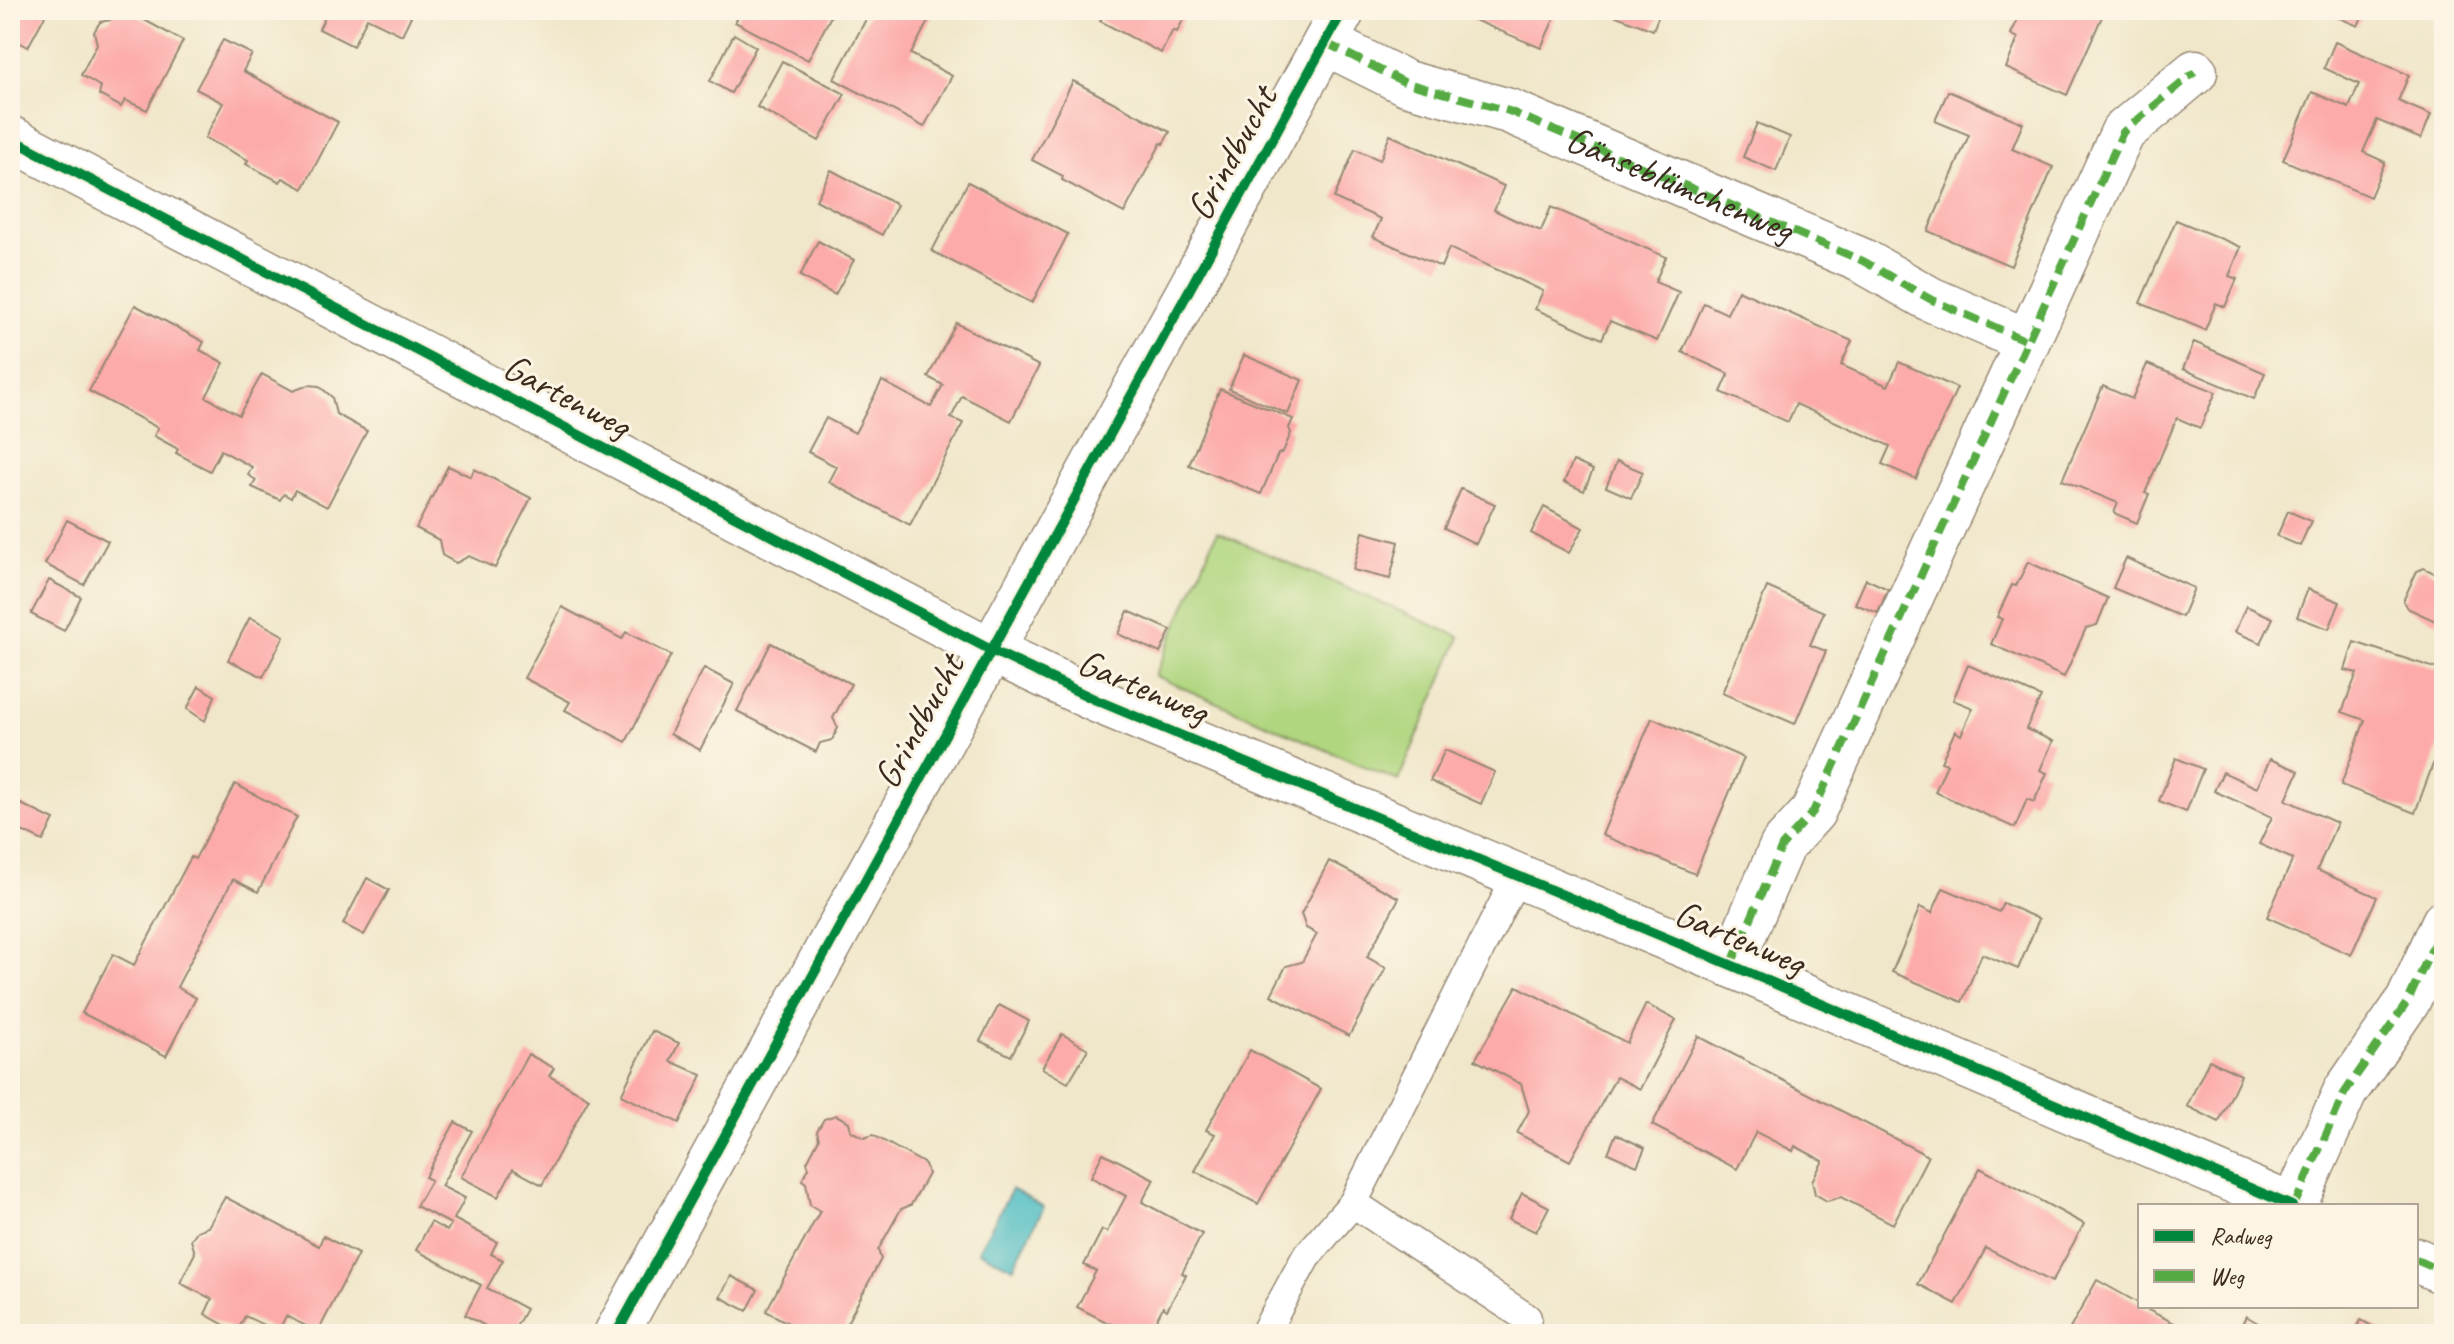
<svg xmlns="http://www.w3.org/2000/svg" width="2454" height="1344" font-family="Caveat,sans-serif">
  <rect width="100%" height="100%" fill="#fcf5e5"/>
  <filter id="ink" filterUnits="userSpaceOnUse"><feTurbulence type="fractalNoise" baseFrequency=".0125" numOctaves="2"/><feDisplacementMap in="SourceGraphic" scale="16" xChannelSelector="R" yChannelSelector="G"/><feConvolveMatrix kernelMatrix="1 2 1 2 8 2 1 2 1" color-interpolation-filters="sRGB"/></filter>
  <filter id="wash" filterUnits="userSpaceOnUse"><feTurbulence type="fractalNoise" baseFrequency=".006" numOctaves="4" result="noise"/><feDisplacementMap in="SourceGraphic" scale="32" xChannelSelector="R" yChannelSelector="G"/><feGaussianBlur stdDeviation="1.8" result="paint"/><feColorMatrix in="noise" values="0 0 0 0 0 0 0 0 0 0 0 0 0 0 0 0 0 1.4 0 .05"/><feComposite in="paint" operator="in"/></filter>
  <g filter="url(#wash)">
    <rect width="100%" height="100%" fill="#f0e7ca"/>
    <path fill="#b0d680" stroke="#76804f" stroke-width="2" d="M1217 532 1460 637 1398 781 1155 676Z"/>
    <path fill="#4cbbc2" stroke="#447270" stroke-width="2" d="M1012 1189 1044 1207 1013 1268 978 1251Z"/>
    <g id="blocks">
      <g fill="#fcabaa">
        <path d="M10 10H48L28 47 10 37Z"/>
        <path d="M115 10H126L183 41 147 110 125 100 121 107 99 95 101 87 81 75 97 44 94 32 100 22 110 20Z"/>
        <path d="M328 10H414L402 35 367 18 353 46 319 29Z"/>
        <path d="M742 10H823L832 14 808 60 735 22Z"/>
        <path d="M871 10H934L911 54 952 76 924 127 834 79Z"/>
        <path d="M1097 10H1188L1177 32 1173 30 1161 53 1100 21 1104 14Z"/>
        <path d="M1469 10H1558L1541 48 1467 17Z"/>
        <path d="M1613 10H1661L1653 30 1611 14Z"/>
        <path d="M2022 10H2105L2067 95 2006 68 2018 38 2011 34Z"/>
        <path d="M2321 10H2365L2358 26Z"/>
        <path d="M734 34 756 47 731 93 710 81Z"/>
        <path d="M223 40 252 54 243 71 338 122 303 189 283 178 280 182 246 164 248 160 205 138 223 103 196 89Z"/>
        <path d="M2335 42 2409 75 2398 101 2431 115 2421 139 2377 120 2363 152 2385 162 2370 197 2283 160 2312 92 2349 108 2359 84 2324 68Z"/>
        <path d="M782 61 845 94 819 141 757 107Z"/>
        <path d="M1073 81 1170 132 1163 144 1161 143 1124 213 1062 180 1063 176 1032 160Z"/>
        <path d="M1948 91 2023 123 2012 149 2053 167 2011 266 1928 231 1969 135 1935 121Z"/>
        <path d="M1757 123 1790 137 1776 171 1743 157Z"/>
        <path d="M1390 135 1504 186 1494 210 1517 221 1541 231 1551 207 1666 257 1655 282 1679 292 1657 341 1610 321 1602 339 1535 309 1543 291 1520 280 1449 248 1441 267 1373 237 1381 219 1334 198 1355 149 1380 160Z"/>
        <path d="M831 170 897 205 882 235 816 200Z"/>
        <path d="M968 182 1068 234 1032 303 932 251Z"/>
        <path d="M2176 220 2241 247 2229 276 2237 279 2225 307 2216 303 2205 330 2140 303Z"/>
        <path d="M818 241 854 260 835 295 800 276Z"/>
        <path d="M1738 290 1852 341 1841 365 1888 386 1899 362 1957 388 1916 479 1882 464 1890 446 1796 404 1788 422 1721 392 1729 374 1682 352 1704 303 1727 314Z"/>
        <path d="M135 305 204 342 200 350 224 363 206 397 239 415 262 374 293 391 309 385 319 386 332 397 336 414 367 431 327 507 295 490 291 498 284 494 280 500 252 487 256 480 248 475 252 467 221 450 210 471 176 453 178 449 154 436 158 428 89 391Z"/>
        <path d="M956 323 1039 366 1011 421 962 396 951 418 963 423 910 525 829 482 837 467 808 452 826 418 855 433 882 381 931 407 943 385 928 377Z"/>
        <path d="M2194 342 2265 373 2254 399 2183 369Z"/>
        <path d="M1244 355 1302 380 1288 414 1229 389Z"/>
        <path d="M2147 364 2216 392 2200 428 2177 418 2145 493 2149 494 2137 523 2114 513 2118 503 2062 480 2103 386 2132 399Z"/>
        <path d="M1220 389 1293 419 1289 428 1291 433 1283 452 1278 454 1261 494 1189 465Z"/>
        <path d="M1573 461 1593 470 1584 491 1564 482Z"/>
        <path d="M1617 461 1643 472 1631 498 1606 487Z"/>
        <path d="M448 466 471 477 474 469 531 498 495 568 469 556 456 563 442 555 439 540 416 528Z"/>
        <path d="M1461 489 1495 504 1476 544 1444 528Z"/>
        <path d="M1544 507 1583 528 1569 553 1531 533Z"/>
        <path d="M2288 511 2311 521 2300 546 2277 536Z"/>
        <path d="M67 520 108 541 84 585 45 564Z"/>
        <path d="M1363 532 1399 542 1390 579 1353 570Z"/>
        <path d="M2444 556V625L2407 608 2403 601 2417 571 2424 568 2436 574Z"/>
        <path d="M2126 558 2194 588 2182 617 2113 588Z"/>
        <path d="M2028 562 2108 598 2097 625 2086 628 2064 677 1991 644 2002 619 1997 617 2012 585 2016 586Z"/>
        <path d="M1866 579 1888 589 1878 613 1855 604Z"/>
        <path d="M49 580 81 597 64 631 31 614Z"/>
        <path d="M1767 587 1824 612 1810 645 1826 651 1795 724 1722 693Z"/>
        <path d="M2308 589 2340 602 2329 629 2297 617Z"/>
        <path d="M2246 606 2273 618 2261 643 2235 632Z"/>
        <path d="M562 607 622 639 626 632 671 655 626 742 565 710 570 702 524 678Z"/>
        <path d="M1128 611 1171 630 1160 653 1118 634Z"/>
        <path d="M250 617 284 636 263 677 228 660Z"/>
        <path d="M2354 642 2444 671V734L2415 813 2341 785 2365 720 2342 712 2357 673 2345 670Z"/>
        <path d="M771 643 851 684 833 718 838 728 832 740 820 743 816 752 737 711Z"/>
        <path d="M1968 665 2041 697 2026 729 2053 741 2040 770 2047 773 2034 802 2027 799 2015 828 1935 792 1947 764 1941 762 1955 731 1961 735 1973 708 1953 700Z"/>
        <path d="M704 668 734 684 700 750 670 734Z"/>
        <path d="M199 686 215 696 205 721 187 709Z"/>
        <path d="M1652 718 1744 758 1695 874 1602 835Z"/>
        <path d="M1445 750 1495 772 1481 804 1430 781Z"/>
        <path d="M2176 758 2203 769 2186 812 2159 801Z"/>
        <path d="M2270 759 2299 771 2286 800 2337 823 2317 870 2377 897 2351 955 2267 917 2293 859 2259 844 2272 817 2214 791 2223 772 2257 788Z"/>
        <path d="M235 784 297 817 258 892 233 879 177 987 196 998 166 1056 82 1013 113 954 134 965 191 857 195 859Z"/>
        <path d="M21 804 54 820 43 841 11 826Z"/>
        <path d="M1329 861 1399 898 1367 957 1386 968 1349 1036 1271 995 1286 966 1302 962 1317 934 1306 928 1301 914Z"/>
        <path d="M367 878 389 890 364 935 343 924Z"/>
        <path d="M1943 888 1999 912 2003 903 2039 919 2018 969 1982 954 1962 1002 1892 972 1920 907 1932 913Z"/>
        <path d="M1517 986 1627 1043 1646 1004 1676 1020 1640 1089 1616 1077 1570 1161 1517 1133 1529 1111 1521 1084 1475 1060Z"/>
        <path d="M999 1005 1029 1021 1011 1056 980 1041Z"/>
        <path d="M652 1031 679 1043 670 1061 702 1075 679 1123 621 1095Z"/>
        <path d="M1062 1034 1088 1049 1068 1083 1042 1068Z"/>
        <path d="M1698 1036 1928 1156 1893 1224 1841 1197 1827 1201 1815 1194 1812 1181 1823 1161 1795 1146 1793 1151 1756 1132 1737 1169 1652 1125Z"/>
        <path d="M1250 1050 1321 1089 1258 1204 1195 1171 1215 1134 1206 1130Z"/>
        <path d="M528 1054 554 1068 549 1076 589 1098 542 1185 513 1169 498 1197 461 1177Z"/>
        <path d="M2209 1060 2241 1075 2219 1122 2187 1106Z"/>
        <path d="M836 1115 849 1122 851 1131 864 1138 873 1135 925 1164 928 1174 911 1205 901 1209 878 1250 881 1259 841 1334H808L766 1311 820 1211 810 1205 806 1183 802 1180 809 1168 807 1162 819 1139 817 1131 824 1119Z"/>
        <path d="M455 1122 472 1131 441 1186 465 1198 454 1219 497 1242 491 1254 503 1260 487 1288 526 1309 512 1334H500L465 1315 481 1285 416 1250 431 1222 447 1231 451 1224 416 1206 431 1180 425 1177Z"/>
        <path d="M1616 1134 1645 1148 1637 1166 1608 1153Z"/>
        <path d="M1103 1153 1154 1179 1142 1202 1202 1234 1182 1273 1186 1275 1167 1310 1163 1307 1149 1334H1130L1077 1307 1096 1271 1084 1265 1102 1230 1107 1232 1126 1196 1091 1177Z"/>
        <path d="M1980 1168 2084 1224 2052 1282 1986 1248 1956 1304 1918 1284Z"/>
        <path d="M1522 1193 1549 1207 1536 1232 1509 1219Z"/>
        <path d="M225 1197 319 1246 323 1236 358 1254 318 1332 286 1316 278 1332 245 1316 237 1332 205 1314 212 1299 180 1283 195 1253 191 1240 197 1231 208 1227Z"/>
        <path d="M731 1276 758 1290 747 1311 720 1297Z"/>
        <path d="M2097 1280 2140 1304V1306L2196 1334H2067Z"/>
        <path d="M2246 1316 2268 1329 2266 1334H2237Z"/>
        <path d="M2361 1320 2387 1334H2353Z"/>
      </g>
    </g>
  </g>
  <g filter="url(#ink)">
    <use href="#blocks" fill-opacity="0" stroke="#968874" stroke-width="2"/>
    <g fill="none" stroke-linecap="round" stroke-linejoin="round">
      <g stroke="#968874" stroke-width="31">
        <g id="lane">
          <path d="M1353 1203 1527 1318"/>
          <path d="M1264 1334 1306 1257 1353 1203 1517 876"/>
        </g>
      </g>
      <g stroke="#968874" stroke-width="47">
        <g id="street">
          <path d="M1326 43 1406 83 1509 111 1863 261 1930 299 2027 341"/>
          <path d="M10 138 991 650 1096 700 1731 965 2292 1206"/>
          <path d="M1731 965 1782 846 1813 812 2123 132 2195 72"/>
          <path d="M2294 1206 2345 1092 2408 1001 2444 922"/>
          <path d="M2416 1260 2444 1272"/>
          <path d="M616 1334 1343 10"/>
        </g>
      </g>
      <use href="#lane" stroke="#fff" stroke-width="28"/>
      <use href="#street" stroke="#fff" stroke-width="44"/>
      <g stroke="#55ab43" stroke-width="8" stroke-dasharray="16 8" stroke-linecap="butt">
        <path id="s1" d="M1326 43 1406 83 1509 111 1863 261 1930 299 2027 341"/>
        <path d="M1731 965 1782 846 1813 812 2123 132 2195 72"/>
        <path d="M2294 1206 2345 1092 2408 1001 2444 922"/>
        <path d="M2416 1260 2444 1272"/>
      </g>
      <g stroke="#fcf5e5" stroke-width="15">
        <g id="cycleway">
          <path d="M10 138 991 650 1096 700 1731 965 2292 1206"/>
          <path d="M616 1334 1343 10"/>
        </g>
      </g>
      <use href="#cycleway" stroke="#00873e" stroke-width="10"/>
    </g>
  </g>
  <g text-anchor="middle" stroke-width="6" stroke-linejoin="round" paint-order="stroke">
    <g font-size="38" fill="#3b2a1e" stroke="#fcf5e5">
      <text transform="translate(1231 153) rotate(-61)" y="13">Grindbucht</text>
      <text dy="13" stroke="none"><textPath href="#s1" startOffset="382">Gänseblümchenweg</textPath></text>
      <text transform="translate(567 395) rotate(28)" y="13">Gartenweg</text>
      <text transform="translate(1143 686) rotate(23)" y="13">Gartenweg</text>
      <text transform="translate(918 721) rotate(-61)" y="13">Grindbucht</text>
      <text transform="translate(1740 937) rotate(23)" y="13">Gartenweg</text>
    </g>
  </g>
  <rect width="2454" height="1344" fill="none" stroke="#fcf5e5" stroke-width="40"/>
  <rect x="2138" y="1204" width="280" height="104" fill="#fcf5e5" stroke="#afa495" stroke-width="2"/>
  <rect x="2154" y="1230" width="40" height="12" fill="#00873e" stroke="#afa495" stroke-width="2"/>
  <text x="2210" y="1244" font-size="24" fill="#3b2a1e">Radweg</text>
  <rect x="2154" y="1270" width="40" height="12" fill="#55ab43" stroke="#afa495" stroke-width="2"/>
  <text x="2210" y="1284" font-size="24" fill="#3b2a1e">Weg</text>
</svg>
